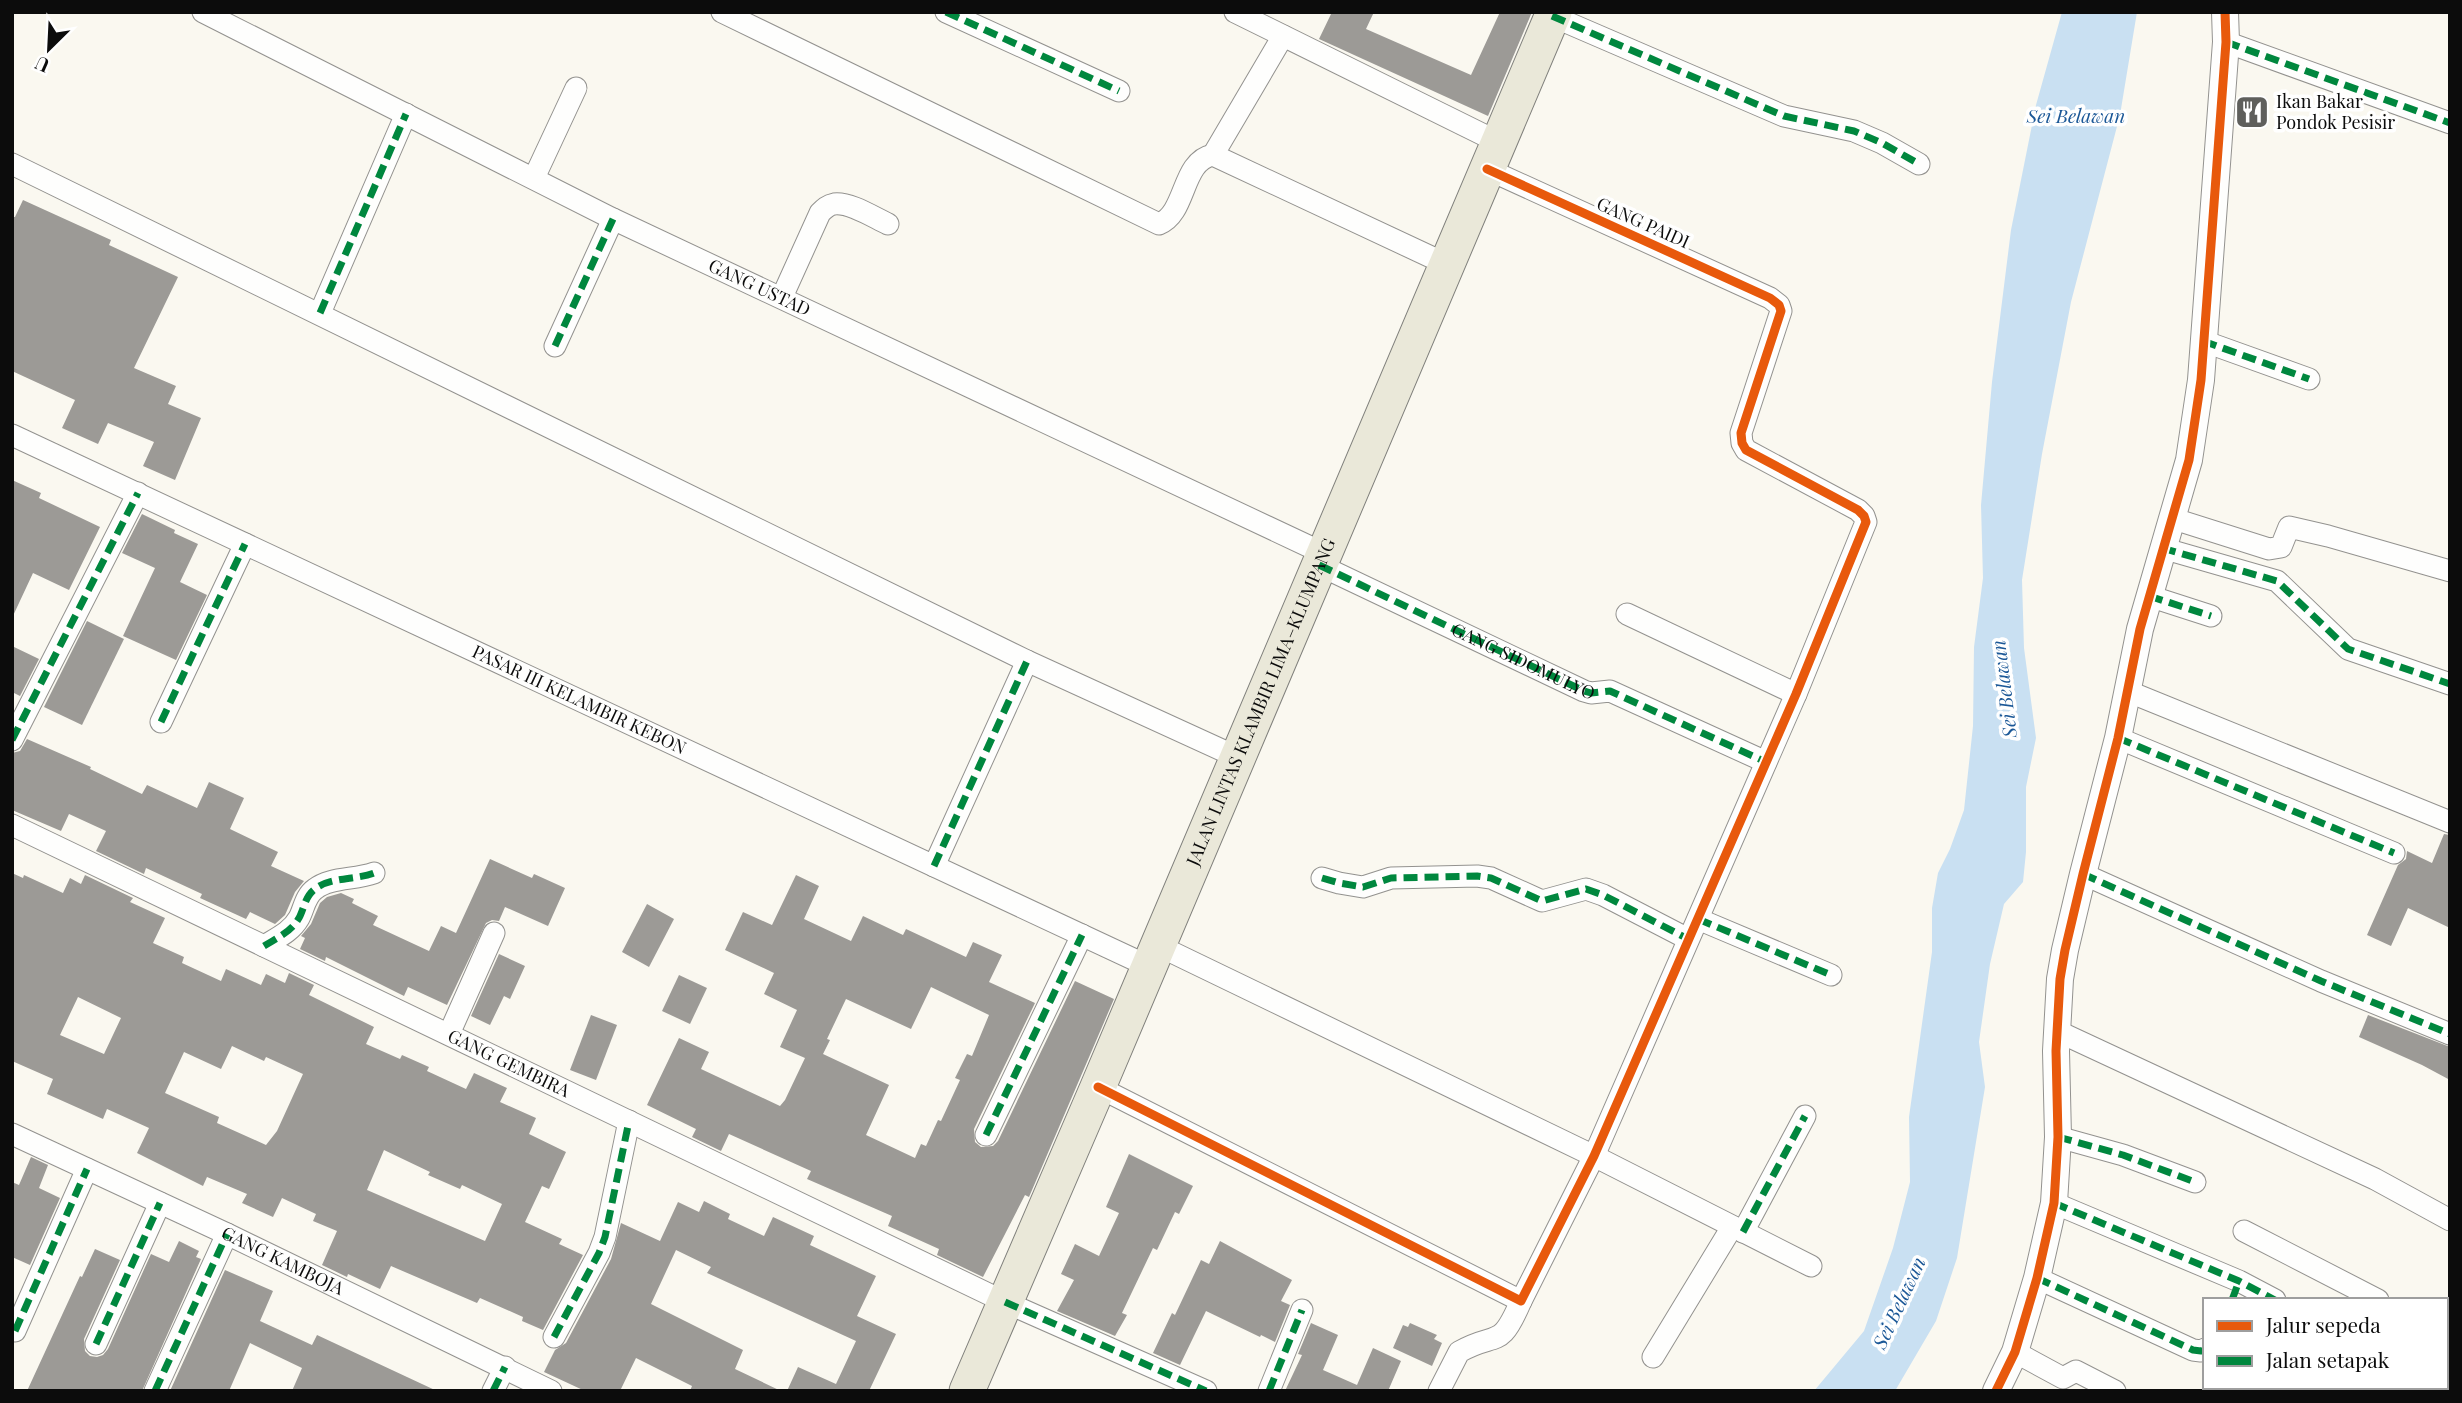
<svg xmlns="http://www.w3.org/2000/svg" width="2462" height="1403" font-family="'Playfair Display',serif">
  <rect width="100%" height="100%" fill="#faf8f0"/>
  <path fill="#c9e0f2" d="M2062 12H2137L2120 115 2071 302 2042 454 2022 580 2024 648 2036 738 2026 787V852L2023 882 2004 904 1990 964 1979 1042 1985 1087 1957 1258 1936 1321 1895 1391H1814L1864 1331 1893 1248 1910 1182 1909 1117 1932 952V908L1938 873 1950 849 1964 810 1973 726 1974 647 1983 578 1981 505 1992 382 2011 230 2036 105Z"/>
  <g fill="#9c9a96" fill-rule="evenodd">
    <path d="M1332 12H1374L1366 29 1471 75 1500 12H1532L1488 116 1319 39Z"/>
    <path d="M23 200 111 240 109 245 178 277 134 368 176 386 168 404 201 418 175 480 143 466 154 442 108 423 98 444 62 428 75 400 12 371V217H15Z"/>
    <path d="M12 480 41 493 39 498 100 527 69 590 33 573 12 618Z"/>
    <path d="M142 514 175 530 174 533 198 544 180 582 207 595 176 660 123 636 155 568 122 553Z"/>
    <path d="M87 621 124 639 82 725 44 707Z"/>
    <path d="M12 646 39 659 20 696 12 692Z"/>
    <path d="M27 739 91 767 90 769 142 794 147 785 197 808 209 782 244 798 230 829 278 852 271 866 304 881 295 892 285 915 275 924 250 912 246 919 200 898 202 894 146 868 144 874 96 851 106 831 69 814 61 831 12 810V753L20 751Z"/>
    <path d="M2444 834 2450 835V928L2408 908 2391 946 2367 935 2398 865 2406 859 2407 851 2432 863Z"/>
    <path d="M490 859 532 878 534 874 565 888 548 926 505 907 499 921 492 920 486 923 447 1005 408 987 404 996 326 957 325 961 300 949 305 938 301 936 311 924 320 903 327 897 341 893 354 899 352 903 378 916 373 925 429 951 441 926 456 933Z"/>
    <path d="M12 873 23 878 24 875 63 893 70 878 81 884 85 875 133 898 130 902 165 918 153 943 184 957 182 963 221 981 226 969 261 985 266 974 285 983 289 973 314 985 309 995 374 1027 366 1044 400 1059 402 1055 429 1067 427 1071 466 1089 474 1073 507 1088 500 1102 536 1118 529 1134 566 1152 549 1189 542 1186 525 1222 562 1239 559 1244 583 1255 543 1330 522 1321 523 1317 480 1298 477 1303 391 1266 380 1289 348 1274 347 1277 322 1265 337 1231 313 1221 316 1214 282 1198 273 1217 242 1203 247 1194 207 1177 203 1186 137 1153 149 1128 107 1109 103 1119 47 1094 53 1079 12 1061ZM78 997 121 1018 104 1054 60 1035ZM232 1046 264 1061 266 1057 303 1074 277 1131 266 1145 217 1123 219 1117 165 1093 184 1052 221 1069ZM384 1150 430 1172 428 1175 460 1189 462 1185 502 1204 485 1241 367 1190Z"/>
    <path d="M796 875 819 886 804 919 851 941 863 916 903 935 906 929 966 957 973 942 1002 955 989 982 1035 1003 974 1129 975 1142 981 1147 993 1146 998 1141 1075 981 1114 999 1029 1197 1025 1195 983 1277 937 1255 939 1249 888 1226 892 1216 807 1179 811 1171 729 1134 721 1151 692 1137 696 1129 647 1105 679 1038 709 1052 701 1069 780 1106 785 1100 805 1058 780 1047 797 1010 764 994 774 973 725 950 743 912 772 925ZM931 987 989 1015 972 1056 967 1054 955 1078 960 1080 941 1121 938 1120 926 1146 921 1144 915 1158 866 1135 889 1085 823 1054 830 1040 827 1039 846 999 911 1029Z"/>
    <path d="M647 904 674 919 649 967 622 952Z"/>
    <path d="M499 954 525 966 510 999 504 996 490 1025 471 1016Z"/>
    <path d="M679 975 707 988 690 1024 662 1011Z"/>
    <path d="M591 1015 617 1025 596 1080 570 1070Z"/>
    <path d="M2368 1015 2450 1047V1080L2422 1065 2359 1037Z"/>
    <path d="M1129 1154 1193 1186 1179 1214 1175 1212 1157 1250 1153 1248 1122 1313 1127 1315 1115 1336 1057 1311 1074 1280 1061 1274 1075 1244 1099 1256 1119 1213 1106 1207Z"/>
    <path d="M31 1157 48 1165 39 1188 60 1198 30 1265 12 1257V1182L19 1185Z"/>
    <path d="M704 1201 730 1214 728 1219 764 1236 773 1217 814 1236 810 1245 876 1276 857 1316 896 1334 869 1391H787L798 1367 836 1384 856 1341 707 1273 711 1267 676 1250 651 1304 743 1350 735 1369 781 1391H690L692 1386 636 1358 620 1391H585L544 1372 555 1350 566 1343 611 1259 621 1223 660 1241 678 1202 699 1212Z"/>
    <path d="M179 1241 199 1251 196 1257 201 1259 142 1391H27L80 1276 82 1277 95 1249 120 1260 84 1339 85 1351 90 1356 97 1357 103 1355 108 1349 151 1254 169 1262Z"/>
    <path d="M1220 1241 1292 1280 1281 1301 1290 1305 1275 1342 1261 1335 1260 1337 1206 1311 1180 1365 1153 1353 1172 1313 1175 1315 1201 1260 1209 1264Z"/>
    <path d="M225 1270 273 1291 260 1321 312 1345 317 1335 437 1391H292L302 1368 250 1343 229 1391H170Z"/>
    <path d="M1311 1323 1338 1335 1323 1370 1357 1385 1373 1348 1401 1361 1388 1391H1285L1302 1355 1298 1354Z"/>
    <path d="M1410 1323 1437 1335 1434 1339 1442 1343 1432 1366 1393 1348 1403 1325 1408 1327Z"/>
  </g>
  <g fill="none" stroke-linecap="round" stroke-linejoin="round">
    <g stroke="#93928f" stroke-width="23">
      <g id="minor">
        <path id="s1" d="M203 12 613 219 1323 553"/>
        <path d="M722 12 1159 224C1187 213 1181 161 1213 155L1446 264"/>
        <path d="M946 12 1119 91"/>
        <path d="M1235 12 1498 142"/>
        <path d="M1552 16 1784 116 1854 131 1882 143 1919 164"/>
        <path d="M2226 42 2450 123"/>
        <path d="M1213 155 1283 36"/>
        <path d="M12 164 1027 661 1237 757"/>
        <path d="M534 178 576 88"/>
        <path d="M782 297 820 213C824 209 828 205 834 204 850 202 873 217 888 224"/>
        <path d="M320 313 406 114"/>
        <path d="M2203 341 2309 379"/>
        <path d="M555 346 613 219"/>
        <path id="s2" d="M12 435 1148 966"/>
        <path d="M2171 518 2269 549 2281 547 2289 527 2328 536 2450 571"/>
        <path d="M2162 548 2277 581 2348 649 2450 684"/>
        <path d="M1319 565 1584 691 1591 693 1610 691 1766 762"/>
        <path d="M2149 596 2211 616"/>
        <path d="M1627 614 1796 694"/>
        <path d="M2127 691 2450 822"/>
        <path d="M161 722 245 544"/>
        <path d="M2118 738 2394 853"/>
        <path d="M12 740 138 493"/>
        <path id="s3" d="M12 825 1005 1302 1206 1391"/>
        <path d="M934 866 1027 661"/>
        <path d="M2083 874 2321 981 2450 1034"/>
        <path d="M1322 878 1339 883 1363 887 1391 878 1477 876 1491 878 1542 901 1586 889 1603 895 1688 939"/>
        <path d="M1698 919 1831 975"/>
        <path d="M1157 945 1594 1156 1811 1266"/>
        <path d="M264 946C277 938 291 932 299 918 304 909 305 896 315 889 330 877 355 880 374 873"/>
        <path d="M2057 1031 2375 1179 2450 1220"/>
        <path d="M449 1034 494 933"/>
        <path d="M1098 1087 1521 1301 1594 1156 1796 694 1866 522 1864 516 1858 510 1746 450 1742 443 1741 433 1781 311 1779 305 1770 298 1487 169"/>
        <path id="s4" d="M12 1134 227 1234 551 1391"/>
        <path d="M986 1135 1082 935"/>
        <path d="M2058 1137 2123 1155 2195 1182"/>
        <path d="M2054 1203 2239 1281 2275 1300"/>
        <path d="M2244 1231 2378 1300"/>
        <path d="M1743 1232 1805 1116"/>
        <path d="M2037 1278 2193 1350 2201 1351 2205 1349"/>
        <path d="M15 1331 87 1169"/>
        <path d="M2446 1335 2450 1337"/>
        <path d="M554 1337 599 1253 605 1237 629 1121"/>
        <path d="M96 1344 160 1203"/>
        <path d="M2015 1352 2063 1378 2076 1371 2115 1391"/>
        <path d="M1653 1357 1732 1227"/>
        <path d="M155 1391 227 1234"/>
        <path d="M493 1391 505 1367"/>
        <path d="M1269 1391 1302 1310"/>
        <path d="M1439 1391 1459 1352C1498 1330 1499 1352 1521 1301"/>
      </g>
    </g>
    <g stroke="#93928f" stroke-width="28">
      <path id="tertiary" d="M1996 1391 2015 1352 2037 1278 2054 1203 2058 1137 2056 1051 2060 979 2065 950 2083 874 2118 738 2140 629 2189 460 2201 380 2226 42 2225 12"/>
    </g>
    <g stroke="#80807c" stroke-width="37">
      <g id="primary">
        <path id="s5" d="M967 1391 1098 1087 1554 12"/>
      </g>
    </g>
    <use href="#minor" stroke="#fefefd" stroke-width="21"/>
    <use href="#tertiary" stroke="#fefefd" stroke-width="26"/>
    <use href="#primary" stroke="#eae8d9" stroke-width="35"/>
    <g stroke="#00873e" stroke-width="7" stroke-dasharray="14 7" stroke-linecap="butt">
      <path d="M946 12 1119 91"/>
      <path d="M1552 16 1784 116 1854 131 1882 143 1919 164"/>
      <path d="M2226 42 2450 123"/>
      <path d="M320 313 406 114"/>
      <path d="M2203 341 2309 379"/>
      <path d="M555 346 613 219"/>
      <path d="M2162 548 2277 581 2348 649 2450 684"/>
      <path id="s6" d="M1319 565 1584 691 1591 693 1610 691 1766 762"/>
      <path d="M2149 596 2211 616"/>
      <path d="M161 722 245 544"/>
      <path d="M2118 738 2394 853"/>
      <path d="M12 740 138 493"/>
      <path d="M934 866 1027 661"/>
      <path d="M2083 874 2321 981 2450 1034"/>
      <path d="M1322 878 1339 883 1363 887 1391 878 1477 876 1491 878 1542 901 1586 889 1603 895 1688 939"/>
      <path d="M1698 919 1831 975"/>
      <path d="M264 946C277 938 291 932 299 918 304 909 305 896 315 889 330 877 355 880 374 873"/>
      <path d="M986 1135 1082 935"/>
      <path d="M2058 1137 2123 1155 2195 1182"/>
      <path d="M2054 1203 2239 1281 2275 1300"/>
      <path d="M1743 1232 1805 1116"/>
      <path d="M2037 1278 2193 1350 2201 1351 2205 1349"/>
      <path d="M2232 1300 2239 1281"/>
      <path d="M1005 1302 1206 1391"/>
      <path d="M15 1331 87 1169"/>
      <path d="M554 1337 599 1253 605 1237 629 1121"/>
      <path d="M96 1344 160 1203"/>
      <path d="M155 1391 227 1234"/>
      <path d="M493 1391 505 1367"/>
      <path d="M1269 1391 1302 1310"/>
    </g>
    <g stroke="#fff" stroke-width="13">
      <g id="cycleway">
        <path d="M1098 1087 1521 1301 1594 1156 1796 694 1866 522 1864 516 1858 510 1746 450 1742 443 1741 433 1781 311 1779 305 1770 298 1487 169"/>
        <path d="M1996 1391 2015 1352 2037 1278 2054 1203 2058 1137 2056 1051 2060 979 2065 950 2083 874 2118 738 2140 629 2189 460 2201 380 2226 42 2225 12"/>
      </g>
    </g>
    <use href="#cycleway" stroke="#e8590c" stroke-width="9"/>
  </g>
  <defs>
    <g id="restaurant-square" transform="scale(1.75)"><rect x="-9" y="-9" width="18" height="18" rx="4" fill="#5f5f5c" stroke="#fff"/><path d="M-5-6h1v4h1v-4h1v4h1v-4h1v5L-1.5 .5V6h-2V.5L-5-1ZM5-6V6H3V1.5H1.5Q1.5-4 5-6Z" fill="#fff"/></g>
  </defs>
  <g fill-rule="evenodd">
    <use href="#restaurant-square" x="2252" y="112"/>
  </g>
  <g text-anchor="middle" stroke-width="7" stroke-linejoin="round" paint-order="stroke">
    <g font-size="18" fill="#0c0c0c" stroke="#fff" text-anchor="start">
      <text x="2276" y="108">Ikan Bakar<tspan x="2276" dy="21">Pondok Pesisir</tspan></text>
    </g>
    <g font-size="18" fill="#0c0c0c" stroke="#fff">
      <text transform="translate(1643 223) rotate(24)" y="6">GANG PAIDI</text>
      <text dy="6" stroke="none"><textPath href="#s1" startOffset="621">GANG USTAD</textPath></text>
      <text dy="6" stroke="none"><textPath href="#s6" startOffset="226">GANG SIDOMULYO</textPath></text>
      <text dy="6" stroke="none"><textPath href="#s2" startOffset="626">PASAR III KELAMBIR KEBON</textPath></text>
      <text dy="6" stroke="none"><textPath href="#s5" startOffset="749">JALAN LINTAS KLAMBIR LIMA–KLUMPANG</textPath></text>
      <text dy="6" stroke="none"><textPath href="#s3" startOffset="551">GANG GEMBIRA</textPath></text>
      <text dy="6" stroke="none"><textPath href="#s4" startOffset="299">GANG KAMBOJA</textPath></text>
    </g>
    <g font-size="19" font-style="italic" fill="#1c5897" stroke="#fff">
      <text x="2076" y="123">Sei Belawan</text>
      <text transform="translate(2004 689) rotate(-97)" y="7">Sei Belawan</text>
      <text transform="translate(1899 1303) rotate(-65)" y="7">Sei Belawan</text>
    </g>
  </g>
  <rect width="2462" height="1403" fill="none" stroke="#0c0c0c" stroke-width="28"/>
  <rect x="2203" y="1298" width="245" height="91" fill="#ffffff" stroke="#9e9e9e" stroke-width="2"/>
  <rect x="2217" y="1321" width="35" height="10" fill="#e8590c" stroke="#9e9e9e" stroke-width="2"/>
  <text x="2266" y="1333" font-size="21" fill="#0c0c0c">Jalur sepeda</text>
  <rect x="2217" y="1356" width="35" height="10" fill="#00873e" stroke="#9e9e9e" stroke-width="2"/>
  <text x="2266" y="1368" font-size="21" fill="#0c0c0c">Jalan setapak</text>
  <g transform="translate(49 49) rotate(204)" stroke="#ffffff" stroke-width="5" paint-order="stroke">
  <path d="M0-5L12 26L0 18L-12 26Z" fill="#0c0c0c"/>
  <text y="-10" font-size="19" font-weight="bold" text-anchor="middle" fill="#0c0c0c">U</text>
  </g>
</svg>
